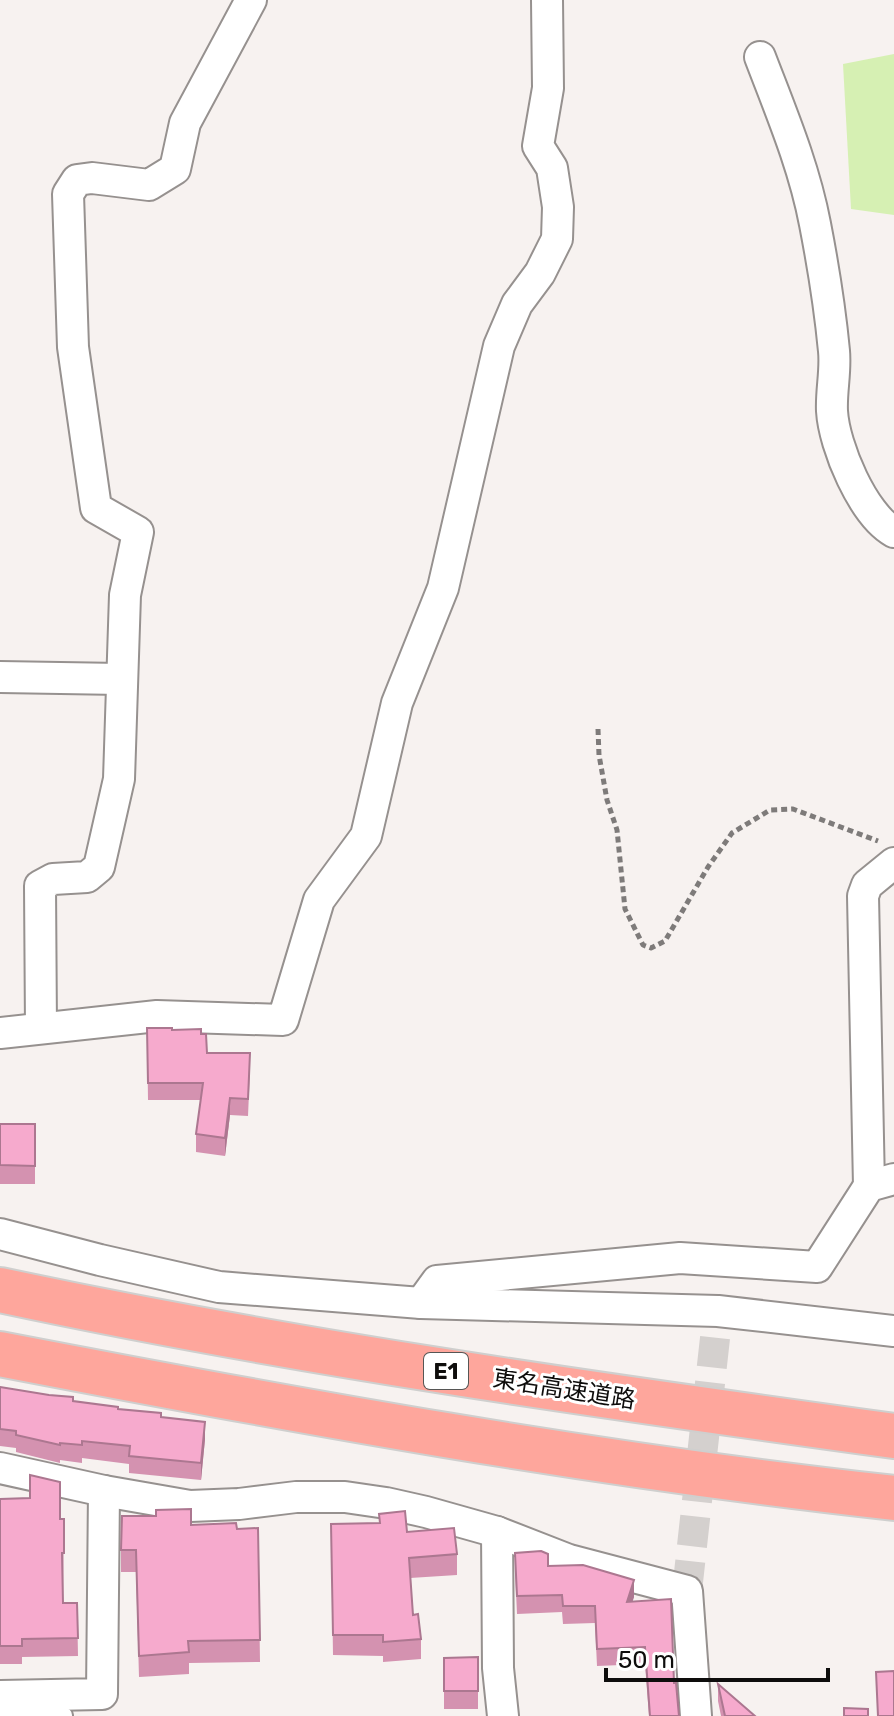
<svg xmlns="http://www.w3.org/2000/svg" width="894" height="1716" font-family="Rubik,'Noto Sans JP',sans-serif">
  <rect width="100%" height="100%" fill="#f7f2f0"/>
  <path fill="#d6f0b3" d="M894 54V215L851 209 843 64Z"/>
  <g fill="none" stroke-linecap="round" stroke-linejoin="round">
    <path stroke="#d4d0ce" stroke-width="30" stroke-dasharray="30 15" stroke-linecap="butt" d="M687 1591 718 1311"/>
    <g stroke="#96918f" stroke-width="18">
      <path id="service" d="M0 1716 65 1715"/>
    </g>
    <g stroke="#96918f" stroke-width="34">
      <g id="minor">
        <path d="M760 57C781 112 804 166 815 224 823 265 830 309 834 351 836 371 831 391 832 411 834 446 863 515 894 532"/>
        <path d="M0 677 121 679"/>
        <path d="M41 1028 40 886 53 879 87 877 99 867 119 779 125 595 138 532 96 508 73 347 68 194 77 180 92 178 149 185 175 169 185 123 251 0"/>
        <path d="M0 1033 157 1016 283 1020 319 900 366 836 397 703 443 588 499 346 517 304 540 273 557 239 558 207 552 168 538 146 548 88 547 0"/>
        <path d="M869 1186 863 896 867 885 894 863"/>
        <path d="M0 1234 100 1260 219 1287 421 1303 718 1311 894 1331"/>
        <path d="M421 1303 437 1281 680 1258 817 1267 869 1186 894 1179"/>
        <path d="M0 1468 104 1491 190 1506 239 1504 296 1497H345L386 1503 426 1512 497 1532 569 1560 687 1591 696 1716"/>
        <path d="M497 1532 498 1668 503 1716"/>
        <path d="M0 1696 102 1694 104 1491"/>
      </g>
    </g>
    <g stroke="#cfcfce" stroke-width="48">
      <g id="motorway">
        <path d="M0 1290C295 1353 595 1395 894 1436"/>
        <path d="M0 1354C296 1411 594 1465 894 1498"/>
      </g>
    </g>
    <path stroke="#7e7b7a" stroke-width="5" stroke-dasharray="6 4" stroke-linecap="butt" d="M598 729 599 755 607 800 617 830 625 909 643 945 651 948 665 941 708 867 732 833 770 810 793 809 878 841"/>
    <use href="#service" stroke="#fff" stroke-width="14"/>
    <use href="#minor" stroke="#fff" stroke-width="30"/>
    <use href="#motorway" stroke="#fea69c" stroke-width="44"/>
  </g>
  <g fill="#d492b0">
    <path d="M147 1028 201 1034 207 1053 250 1070 248 1116 230 1115 225 1156 196 1152V1134L201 1100H148Z"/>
    <rect x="0" y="1124" width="35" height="60"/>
    <path d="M0 1387 161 1417 205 1439 201 1480 129 1473V1464L82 1458V1463L60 1460V1463L16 1452V1448L0 1446Z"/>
    <path d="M0 1499 60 1519H64L63 1603H77L78 1656 22 1657V1664H0Z"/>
    <path d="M379 1514 407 1532 457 1554V1575L410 1578 413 1615 421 1639V1659L383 1662V1656L333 1655 331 1524 379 1523Z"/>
    <path d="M191 1525 237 1529 258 1528 260 1662 189 1663V1674L139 1677 136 1572H121V1550Z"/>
    <path d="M548 1566 634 1597 632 1601 674 1683 679 1716H649L645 1664 597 1666 595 1623 563 1624 562 1612 517 1614 515 1570Z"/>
    <path d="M478 1657V1709H444V1658Z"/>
    <path d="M718 1684 755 1716H721L718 1701Z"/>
  </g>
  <g fill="#ac7790">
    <path d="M230 1098V1115L225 1156V1138Z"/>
    <path d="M205 1422V1439L201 1480V1463Z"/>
    <path d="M634 1580V1597L627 1619V1602Z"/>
  </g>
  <g fill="#f6aacd" stroke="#ac7790" stroke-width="2">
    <path d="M147 1028H172V1030L201 1029V1034H206L207 1053H250L248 1099 230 1098 225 1138 196 1134 203 1083H148Z"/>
    <path d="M0 1124H35V1166L0 1165Z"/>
    <path d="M0 1387 49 1395 73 1397V1401L118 1407V1409L161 1413V1417L205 1422 201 1463 129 1456 130 1446 82 1441V1445L60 1443V1445L16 1435V1431L0 1429Z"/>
    <path d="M30 1475 60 1482V1519H64V1553H62L63 1603H77L78 1638 22 1639V1646H0V1499L30 1498Z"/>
    <path d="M191 1509V1525L236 1523 237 1529 258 1528 260 1640 188 1641 189 1652 139 1656 136 1550H121L122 1516H156V1510Z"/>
    <path d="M405 1511 407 1532 454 1528 457 1554 409 1558 413 1615 418 1614 421 1639 383 1642V1635H333L331 1524 380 1523 379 1514Z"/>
    <path d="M541 1551 548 1554V1566L583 1565 634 1580 627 1602 671 1599 674 1683H676L679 1716H650L645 1647 597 1649 595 1606H563L562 1595 517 1596 515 1553Z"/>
    <path d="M478 1657V1691H444V1658Z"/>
    <path d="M894 1671V1716H878L876 1672Z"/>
    <path d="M718 1684 755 1716H725Z"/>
    <path d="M844 1708 868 1709V1716H844Z"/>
  </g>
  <g text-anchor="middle" stroke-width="6" stroke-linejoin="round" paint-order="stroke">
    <rect fill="#fff" stroke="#565655" stroke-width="2" x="424" y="1353" width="44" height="36" rx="6"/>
    <g font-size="22" font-weight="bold" fill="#0e0d0c">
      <text x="446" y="1379">E1</text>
    </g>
    <g font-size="24" fill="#0e0d0c" stroke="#fff">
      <text transform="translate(564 1389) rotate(9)" y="8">東名高速道路</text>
    </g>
  </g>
  <path d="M606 1668v12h222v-12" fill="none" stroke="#0e0d0c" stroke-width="4"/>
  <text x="618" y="1668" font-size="24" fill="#0e0d0c" stroke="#ffffff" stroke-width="6" paint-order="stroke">50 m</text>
</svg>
